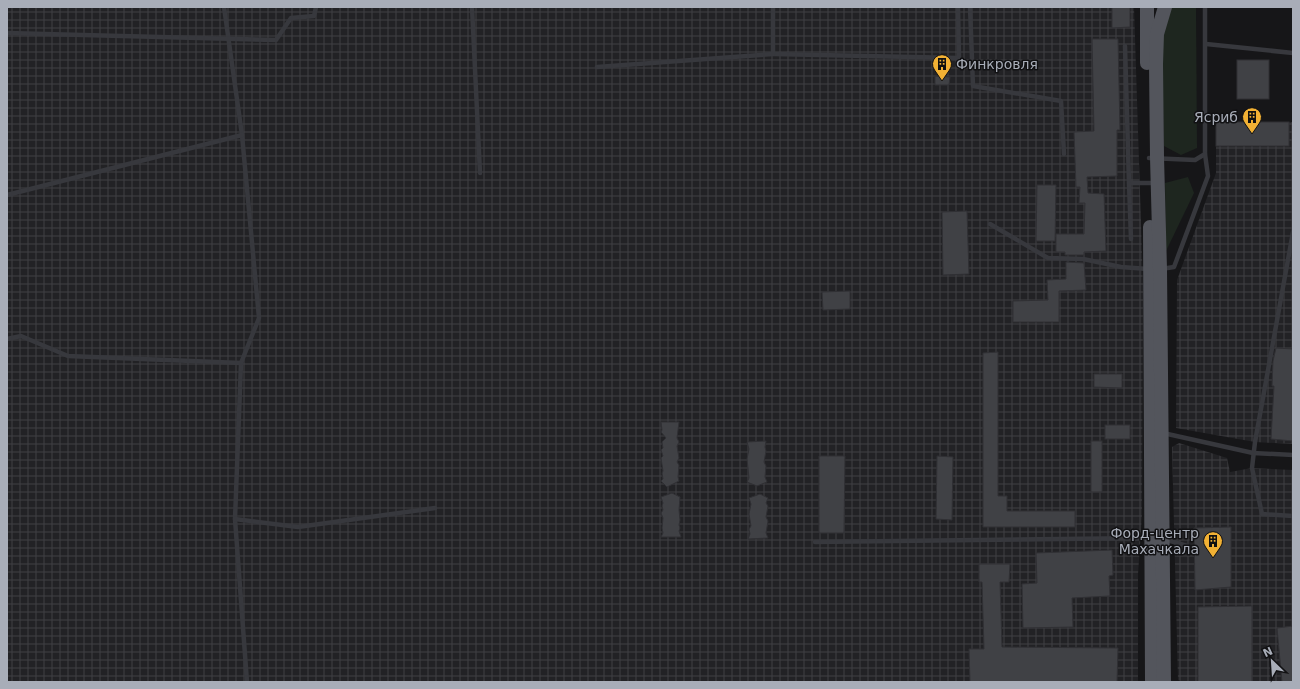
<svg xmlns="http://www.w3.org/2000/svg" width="1300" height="689" font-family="'DejaVu Sans',sans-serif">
  <defs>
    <pattern id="industrial-grid" width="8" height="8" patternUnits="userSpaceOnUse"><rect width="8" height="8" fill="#222225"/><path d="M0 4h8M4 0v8" fill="none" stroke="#3f3f43"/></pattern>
  </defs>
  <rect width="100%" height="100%" fill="#161618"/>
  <g fill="url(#industrial-grid)">
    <path d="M7 7H1134L1143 286 1142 515 1138 574V682H7Z"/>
    <path d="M1216 122H1293V444L1255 442 1176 428 1177 280 1216 173Z"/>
    <path d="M1179 443 1227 458 1230 472 1252 468 1293 470V682H1184L1178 680 1172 447Z"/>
  </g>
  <g fill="#1e261f">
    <path d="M1171 7H1196L1197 148 1181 155 1164 146 1162 64 1163 30Z"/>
    <path d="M1188 177 1194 193 1166 251 1165 183Z"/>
  </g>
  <g fill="#404145" stroke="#303034">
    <path d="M1112 7H1130V27L1112 28Z"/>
    <path d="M1092 39H1118L1120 130H1117V176L1087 177 1088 193 1104 194 1106 251 1084 252V255H1065V252H1056V234H1084L1085 203H1079L1080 187H1076L1074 132 1094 131Z"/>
    <rect x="1237" y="60" width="32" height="39"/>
    <path d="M935 76 950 77 949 85H935Z"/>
    <rect x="1216" y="122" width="73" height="24"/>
    <path d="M1037 185H1056L1055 241H1036Z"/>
    <path d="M967 211 969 274 943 275 942 212Z"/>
    <path d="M1066 262 1084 263 1086 290 1059 291V322H1013V301L1048 300 1047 280 1066 279Z"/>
    <path d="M850 291V309L823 310 822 292Z"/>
    <path d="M1276 348 1293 349V441L1271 439 1274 386H1272L1273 361Z"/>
    <path d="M998 352V496H1007V511H1075V527H983V353Z"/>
    <path d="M1094 374H1122V388L1094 387Z"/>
    <path d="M661 422H679L677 438 679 442 677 446 679 458 677 462 679 465 678 477 679 481 667 487 661 481 663 479 662 473 663 471 661 458 663 456 661 450 663 448 662 442 666 438 661 432 662 430Z"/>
    <rect x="1105" y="425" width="25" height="14"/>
    <path d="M766 441 765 447 766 451 764 462 766 466 765 477 767 482 757 486 747 482 749 478 747 459 749 449 747 442Z"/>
    <rect x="1091" y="441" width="11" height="51"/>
    <path d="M819 456H845L844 533H819Z"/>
    <path d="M937 456 953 457 952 520 936 519Z"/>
    <path d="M672 493 680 497 679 510 680 520 679 525 680 528 679 531 681 537H661L663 533 662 528 663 518 661 513 663 510 662 506 663 503 661 497Z"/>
    <path d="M760 494 768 498 766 503 768 506 766 517 768 521 766 533 768 538 748 539 750 534 749 529 751 526 749 514 751 504 749 498Z"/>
    <path d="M1231 527V587L1195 590 1194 528Z"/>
    <path d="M1112 550 1113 575 1109 576 1110 596 1072 598 1073 627 1023 628 1022 584 1037 583 1036 553Z"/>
    <path d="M979 564H1010L1009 582H1000L1002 647 1118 648 1117 682H970L969 649H984L982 582H979Z"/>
    <path d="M1252 606V682H1198V607Z"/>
    <path d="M1293 626V682H1282L1277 628Z"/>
  </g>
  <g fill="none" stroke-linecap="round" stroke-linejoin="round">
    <g stroke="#37383d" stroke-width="4.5">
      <path d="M224 7 242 135 259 318 241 363 235 519 247 682"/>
      <path d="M472 7 480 173"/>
      <path d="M970 7 973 86 1061 101 1064 154"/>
      <path d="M7 33 276 40 291 18 314 16 316 7"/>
      <path d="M1206 44 1293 53"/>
      <path d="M1125 46 1129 183H1156"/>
      <path d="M773 54 959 58 958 7"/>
      <path d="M597 67 773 54V7"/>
      <path d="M1149 158 1195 160 1205 154V7"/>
      <path d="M1129 183 1131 239"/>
      <path d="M7 195 242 135"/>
      <path d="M990 224 1048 258 1083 259 1121 267 1148 269"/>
      <path d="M1293 232 1255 442 1252 468 1262 514 1293 516"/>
      <path d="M1161 269 1174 267 1208 176 1205 154"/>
      <path d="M7 339 21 336 68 356 241 363"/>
      <path d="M1163 433 1253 453 1293 455"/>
      <path d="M235 519 298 527 435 508"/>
      <path d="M1164 539 1187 546"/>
      <path d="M815 542 1149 538"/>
    </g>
    <g stroke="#53555c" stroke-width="14">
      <path d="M1147 63V7"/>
      <path d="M1150 227 1152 682"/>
      <path d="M1164 682 1160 269 1157 157 1156 64 1157 34 1165 7"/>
    </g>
  </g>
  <defs>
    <g id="building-pin" transform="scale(1)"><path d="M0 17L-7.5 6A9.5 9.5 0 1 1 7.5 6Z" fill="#f2b134" stroke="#111113"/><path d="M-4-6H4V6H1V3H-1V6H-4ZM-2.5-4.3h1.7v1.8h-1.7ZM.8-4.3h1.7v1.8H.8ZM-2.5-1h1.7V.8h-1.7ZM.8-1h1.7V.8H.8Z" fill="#111"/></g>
  </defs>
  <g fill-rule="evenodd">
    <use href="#building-pin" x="942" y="64"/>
    <use href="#building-pin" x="1252" y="117"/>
    <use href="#building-pin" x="1213" y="541"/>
  </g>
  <g text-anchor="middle" stroke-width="3" stroke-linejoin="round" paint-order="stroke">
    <g font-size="14" fill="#a8adb8" stroke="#111113" text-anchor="end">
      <text x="956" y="69" text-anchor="start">Финкровля</text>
      <text x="1238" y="122">Ясриб</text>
      <text x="1199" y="538">Форд-центр<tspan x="1199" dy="16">Махачкала</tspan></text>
    </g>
  </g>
  <rect width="1300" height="689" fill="none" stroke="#a8adb8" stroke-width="16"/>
  <g transform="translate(1272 661) rotate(335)" stroke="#111113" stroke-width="3" paint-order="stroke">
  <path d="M0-3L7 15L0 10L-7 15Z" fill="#a8adb8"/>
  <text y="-6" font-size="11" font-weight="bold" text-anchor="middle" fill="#a8adb8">N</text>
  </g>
</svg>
